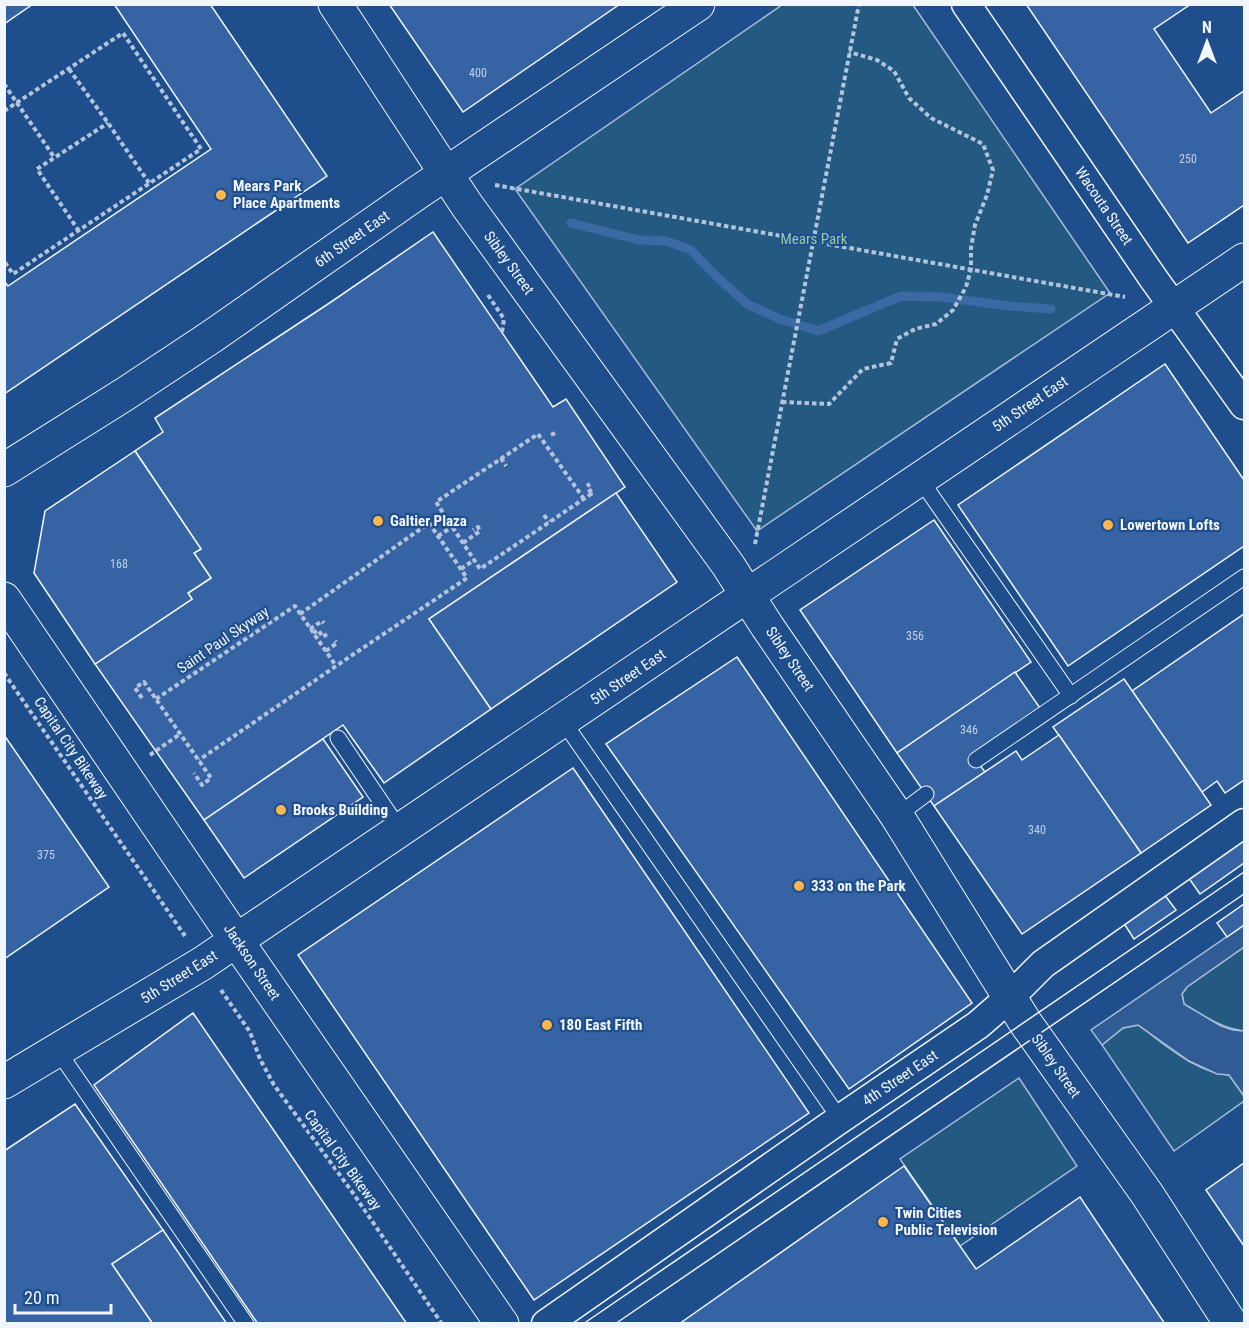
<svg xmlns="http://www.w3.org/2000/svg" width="1249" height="1328" font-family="'Roboto Condensed',sans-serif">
  <rect width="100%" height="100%" fill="#1f4e8c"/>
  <g fill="#245a82" stroke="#a8bbd7" stroke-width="1.5">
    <path d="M782 5H913L1110 293 757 531 515 189Z"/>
    <path d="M1244 947V1031C1221 1028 1204 1016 1184 1004L1182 994 1187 987Z"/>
    <path d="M1138 1025C1165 1044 1194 1072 1229 1075L1244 1096V1101L1174 1151 1102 1045 1123 1028Z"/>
    <path d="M1019 1078 1077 1166 960 1246 900 1159Z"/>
  </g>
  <path fill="#305b95" stroke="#a8bbd7" stroke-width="1.5" d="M1244 925V947L1187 987 1182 994 1184 1004 1221 1026 1233 1030 1244 1031V1096L1229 1075 1217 1074 1189 1061 1138 1025 1123 1028 1102 1045 1091 1030Z"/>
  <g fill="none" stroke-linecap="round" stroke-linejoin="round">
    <path stroke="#3b69a3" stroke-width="9" d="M571 223 639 240 666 241 691 250 716 276 747 304 780 319 818 331 901 296 941 297 1009 306 1051 309"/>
  </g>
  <g fill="#3563a3" stroke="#f2f6ff" stroke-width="1.5">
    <path d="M4 4H33L4 24Z"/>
    <path d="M114 4H210L327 176 4 394V281L8 286 211 149Z"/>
    <path d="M389 4H620L463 112Z"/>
    <path d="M1026 4H1191L1154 29 1211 113 1244 91V205L1188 243Z"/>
    <path d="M433 232 553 407 566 399 625 487 429 619 491 709 384 783 343 725 204 820 95 664 192 599 188 593 211 578 194 553 201 549 135 451 163 432 155 418 331 302Z"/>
    <path d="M1165 364 1244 480V546L1068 666 958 505Z"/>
    <path d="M135 451 201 549 194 553 211 578 188 593 192 599 95 664 34 573 45 511Z"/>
    <path d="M616 493 677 582 491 709 429 619Z"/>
    <path d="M934 520 1031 662 897 753 800 610Z"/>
    <path d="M1244 614V780L1225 793 1217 781 1202 792 1132 691Z"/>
    <path d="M737 657 972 1003 849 1089 606 744Z"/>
    <path d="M1015 672 1040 708 972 754 985 772 934 806 897 753Z"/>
    <path d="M1124 679 1211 805 1141 853 1053 727Z"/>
    <path d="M4 735 109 887 4 959Z"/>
    <path d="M1059 735 1141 853 1022 934 934 806 1016 751 1022 760Z"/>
    <path d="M323 739 363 797 244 878 204 820Z"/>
    <path d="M573 768 809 1113 534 1300 298 955Z"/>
    <path d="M1244 839V863L1200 894 1188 877Z"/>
    <path d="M1164 894 1176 910 1134 939 1123 922Z"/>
    <path d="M1244 904V925L1227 937 1217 923Z"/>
    <path d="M193 1013 407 1324H258L94 1085Z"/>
    <path d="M75 1104 163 1230 112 1264 153 1324H4V1151Z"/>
    <path d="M1244 1163V1246L1206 1190Z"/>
    <path d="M904 1166 976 1269 1080 1197 1165 1324H679Z"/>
    <path d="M163 1230 227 1324H153L112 1264Z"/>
  </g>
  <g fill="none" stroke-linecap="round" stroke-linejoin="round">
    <g stroke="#f2f6ff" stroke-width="17">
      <g id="service">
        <path d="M920 479 1071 696"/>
        <path d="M563 721 840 1119"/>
        <path d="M338 738 400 830"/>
        <path d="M976 760 1244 577"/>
        <path d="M897 816 926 794"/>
        <path d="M58 1051 246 1324"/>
      </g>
    </g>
    <g stroke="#f2f6ff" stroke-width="31">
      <g id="minor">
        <path d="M966 4 1153 278 1244 405"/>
        <path d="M546 1324 840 1119 978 1025 1009 998 1043 964 1244 823"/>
      </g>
    </g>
    <g stroke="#f2f6ff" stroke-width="35">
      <g id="tertiary">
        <path d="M4 470 125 394 211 337 417 193 698 4"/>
        <path d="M4 1082 203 963 1244 260"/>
      </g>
    </g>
    <g stroke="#f2f6ff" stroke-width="35">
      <g id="secondary">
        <path d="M335 4 466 204 728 565 767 626 897 816 1025 1022 1147 1194 1231 1324"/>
        <path d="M4 599 236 940 502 1324"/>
      </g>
    </g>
    <g stroke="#b3c4dc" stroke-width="4" stroke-dasharray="4.5 3" stroke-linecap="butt">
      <path d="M69 69 108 123 149 183"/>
      <path d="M4 84 54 157"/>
      <path d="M4 111 123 33 201 149 13 274 4 261"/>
      <path d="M495 185 1125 297"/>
      <path d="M79 231 37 169 108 123"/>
      <path d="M488 295 504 319 502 332"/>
      <path d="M782 402 829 404 863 369 891 363 897 339 915 329 936 324 953 310 966 287 971 269V248L975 225 987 195 993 170 983 144 931 118 909 98 894 71 877 60 849 52"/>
      <path d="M551 435 555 433"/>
      <path d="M501 458 506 466"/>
      <path d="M587 486 590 484"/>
      <path d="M584 499 538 434 436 502 480 569 591 494 588 492 593 489"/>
      <path d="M544 515 549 522"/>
      <path d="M438 536 452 527"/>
      <path d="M463 543 480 531 478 527 473 530"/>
      <path d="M755 544 859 4"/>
      <path d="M461 569 474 560"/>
      <path d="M300 614 429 523 467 578 336 666"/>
      <path d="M310 629 322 621 324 623"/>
      <path d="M313 633 318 630 323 637 327 634"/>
      <path d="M326 651 337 643 335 641"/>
      <path d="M4 673 185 936"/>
      <path d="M142 698 135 688 144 682 211 778 202 785 194 773"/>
      <path d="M156 699 295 606 336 666 199 760"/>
      <path d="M150 755 180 734"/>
      <path d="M221 990 250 1032 260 1059 274 1085 353 1193 442 1324"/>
    </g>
    <use href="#service" stroke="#1f4e8c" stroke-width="15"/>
    <use href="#minor" stroke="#1f4e8c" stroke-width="28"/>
    <use href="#tertiary" stroke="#1f4e8c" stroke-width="33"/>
    <use href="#secondary" stroke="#1f4e8c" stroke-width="33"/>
    <g stroke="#f2f6ff" stroke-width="1.5">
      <path d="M583 1324 1244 872"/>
      <path d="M615 1324 1244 894"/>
    </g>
  </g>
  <g fill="#ffb74d" stroke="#1f4e8c" stroke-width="2">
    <circle cx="221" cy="195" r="6"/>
    <circle cx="378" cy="521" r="6"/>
    <circle cx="1108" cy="525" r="6"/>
    <circle cx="281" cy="810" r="6"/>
    <circle cx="799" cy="886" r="6"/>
    <circle cx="547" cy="1025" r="6"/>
    <circle cx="883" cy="1222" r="6"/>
  </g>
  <g text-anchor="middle" stroke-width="4.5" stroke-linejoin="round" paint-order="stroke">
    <g font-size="12" fill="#c3d1e8">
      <text x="478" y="77">400</text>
      <text x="1188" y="163">250</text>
      <text x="119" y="568">168</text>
      <text x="915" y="640">356</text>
      <text x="969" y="734">346</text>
      <text x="1037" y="834">340</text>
      <text x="46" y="859">375</text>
    </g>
    <g font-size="15" font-weight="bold" fill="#f2f6ff" stroke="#1f4e8c" text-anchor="start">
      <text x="233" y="191">Mears Park<tspan x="233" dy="17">Place Apartments</tspan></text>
      <text x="390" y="526">Galtier Plaza</text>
      <text x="1120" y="530">Lowertown Lofts</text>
      <text x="293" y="815">Brooks Building</text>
      <text x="811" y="891">333 on the Park</text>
      <text x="559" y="1030">180 East Fifth</text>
      <text x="895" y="1218">Twin Cities<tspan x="895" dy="17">Public Television</tspan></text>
    </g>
    <g font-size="15" fill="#f2f6ff" stroke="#1f4e8c">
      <text transform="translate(1104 206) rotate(56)" y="5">Wacouta Street</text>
      <text transform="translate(352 239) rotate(-35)" y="5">6th Street East</text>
      <text transform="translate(509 263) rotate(54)" y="5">Sibley Street</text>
      <text transform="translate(1030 404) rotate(-34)" y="5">5th Street East</text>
      <text transform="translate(223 640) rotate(-34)" y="5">Saint Paul Skyway</text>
      <text transform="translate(790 659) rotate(56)" y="5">Sibley Street</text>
      <text transform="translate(628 677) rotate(-34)" y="5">5th Street East</text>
      <text transform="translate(71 748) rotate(56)" y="5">Capital City Bikeway</text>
      <text transform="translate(252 962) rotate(56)" y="5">Jackson Street</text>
      <text transform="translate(179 977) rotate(-32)" y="5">5th Street East</text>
      <text transform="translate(1056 1066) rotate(55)" y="5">Sibley Street</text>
      <text transform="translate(900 1078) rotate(-34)" y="5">4th Street East</text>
      <text transform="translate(343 1160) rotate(54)" y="5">Capital City Bikeway</text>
    </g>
    <g font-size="15" fill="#97c8a6" stroke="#1f4e8c">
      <text x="814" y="244">Mears Park</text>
    </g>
  </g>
  <rect width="1249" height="1328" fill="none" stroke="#f2f6ff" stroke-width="12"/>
  <g transform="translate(1207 42)" stroke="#1f4e8c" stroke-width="4.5" paint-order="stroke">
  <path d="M0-4.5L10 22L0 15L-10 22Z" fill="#f2f6ff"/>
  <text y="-9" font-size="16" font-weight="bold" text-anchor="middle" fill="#f2f6ff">N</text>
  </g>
  <path d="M15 1304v9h96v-9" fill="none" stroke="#f2f6ff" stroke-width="3"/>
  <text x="24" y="1304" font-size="18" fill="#f2f6ff" stroke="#1f4e8c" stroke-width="4.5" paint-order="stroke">20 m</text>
</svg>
